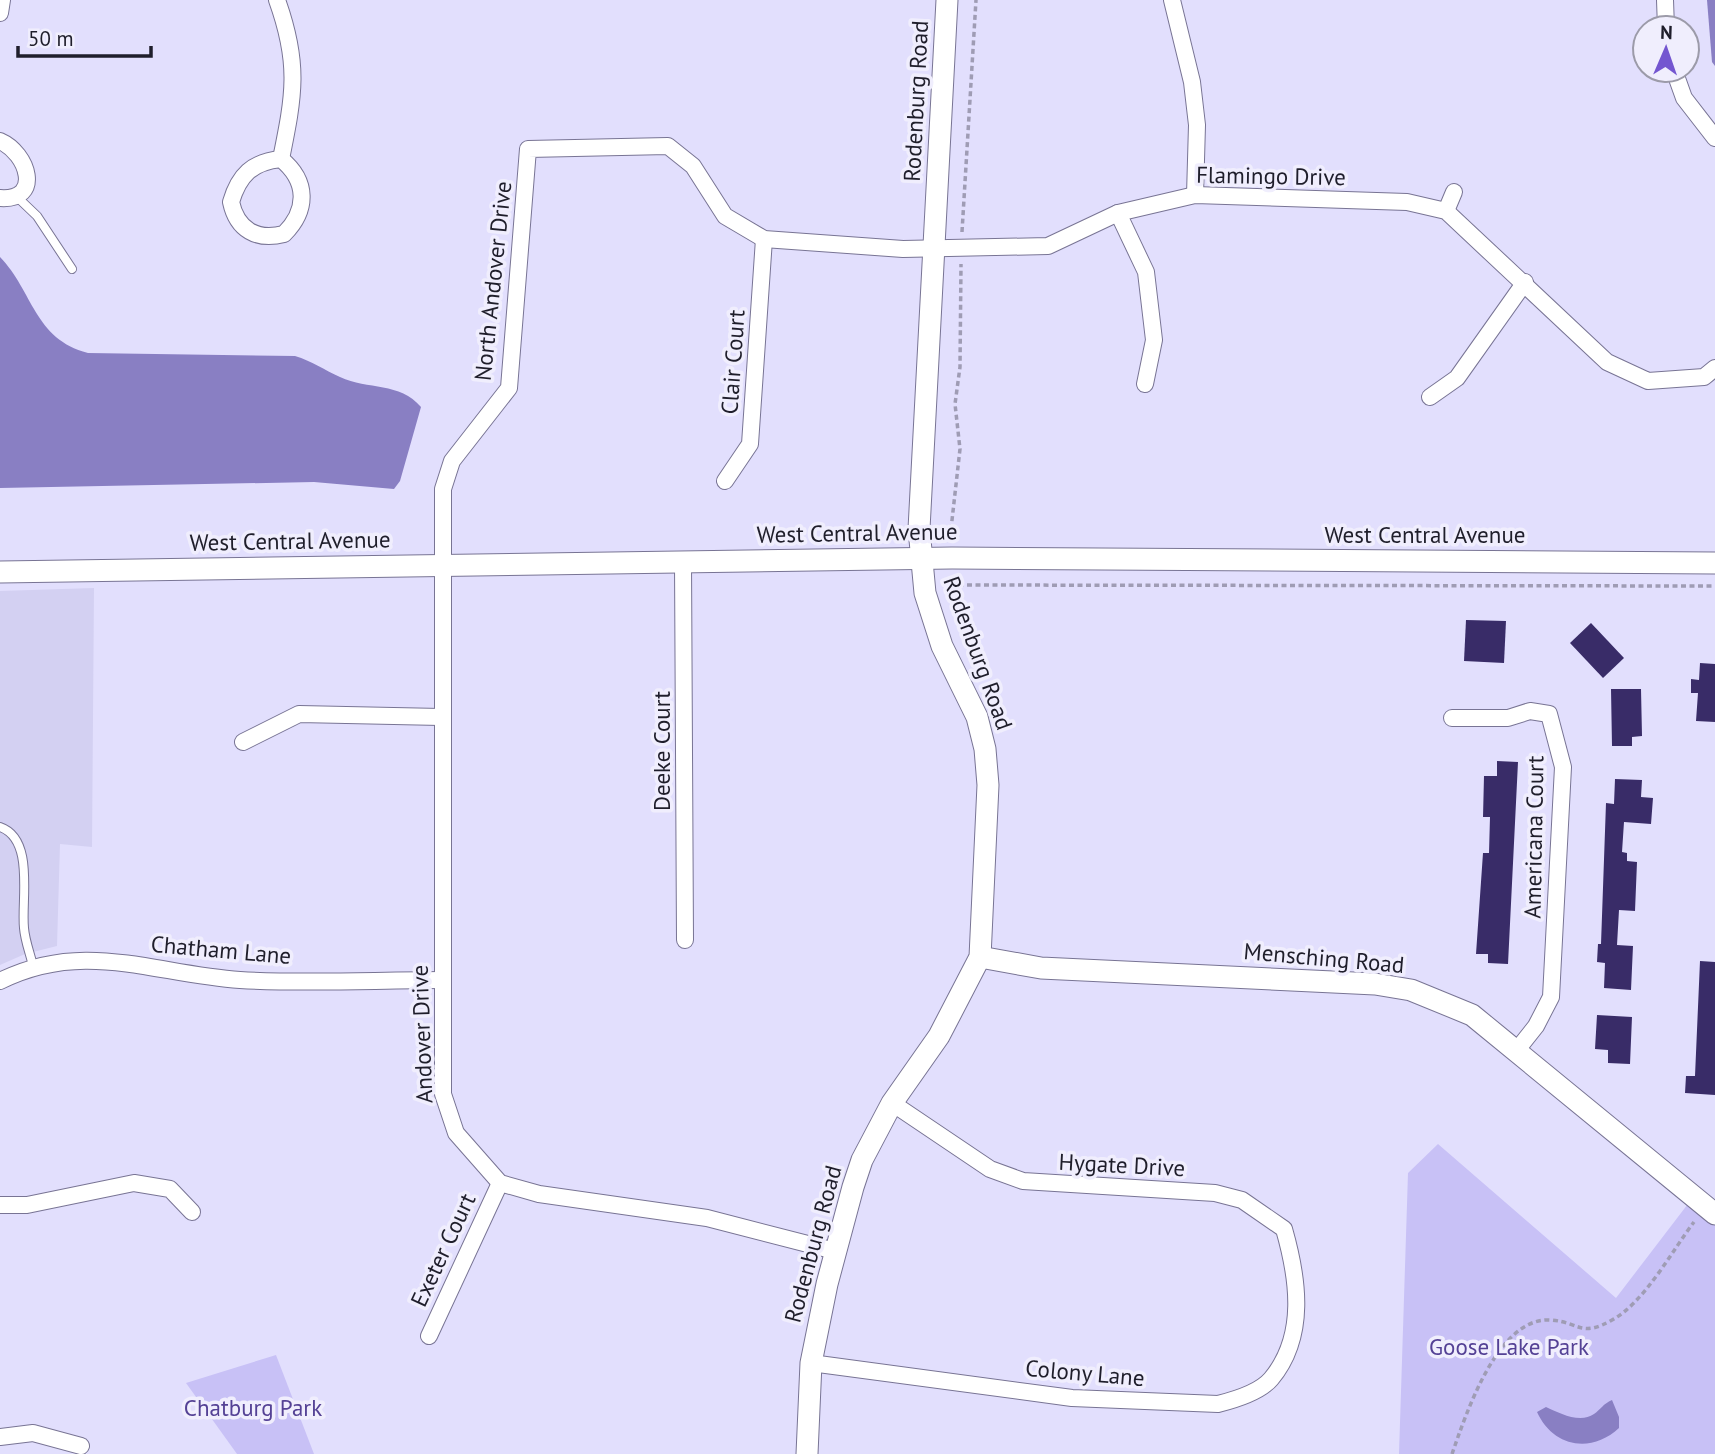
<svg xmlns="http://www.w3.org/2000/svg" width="1715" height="1454" font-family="'PT Sans',sans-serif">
  <rect width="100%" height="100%" fill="#e2dffd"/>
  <path fill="#d3d0f2" d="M94 588 92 847 60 844 57 946 25 954 0 965V591Z"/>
  <g fill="#c8c1f6">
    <path d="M1438 1144 1616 1298 1694 1196 1715 1214V1454H1399L1408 1173Z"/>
    <path d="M276 1355 314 1454H237L186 1383Z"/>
  </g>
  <g fill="#897fc3">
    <path d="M1707 0H1715V66L1712 62Z"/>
    <path d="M0 257C33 291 34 339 88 353L295 356C312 361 324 370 340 377 368 390 400 382 421 407L400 481 394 489 314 482 0 488Z"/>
    <path d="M1612 1400 1619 1417V1428C1591 1454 1553 1447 1537 1412L1546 1407C1559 1413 1580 1424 1594 1414 1601 1409 1603 1404 1612 1400Z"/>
  </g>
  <g fill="#392c68">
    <path d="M1466 620 1506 621 1504 663 1464 661Z"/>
    <path d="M1591 623 1624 658 1603 678 1570 643Z"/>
    <path d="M1700 663 1715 664V722L1696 721 1698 693H1691V679L1699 680Z"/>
    <path d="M1611 689H1641L1642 736 1632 737V746H1612Z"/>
    <path d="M1497 761 1518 762 1508 964 1488 963V954H1476L1483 853H1489L1490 817H1483L1484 776H1497Z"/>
    <path d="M1615 779 1642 780 1641 797 1653 798 1651 824 1624 822 1622 852 1627 853V861L1637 862 1635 911 1619 910 1617 945 1633 946 1631 990 1604 988 1605 963 1597 962 1598 944H1601L1606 803 1614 804Z"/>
    <path d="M1700 961 1715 962V1095L1685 1093 1686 1076H1695Z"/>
    <path d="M1597 1015 1632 1017 1630 1064 1608 1063V1050L1595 1049Z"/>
  </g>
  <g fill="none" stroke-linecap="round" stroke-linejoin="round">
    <g stroke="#787494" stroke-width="10">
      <g id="lane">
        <path d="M15 195 37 216 72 269"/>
        <path d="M0 827C35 839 21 900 24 928 25 941 30 953 33 966"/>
      </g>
    </g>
    <g stroke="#787494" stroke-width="18">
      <g id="street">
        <path d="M277 0C300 64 294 95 281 159"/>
        <path d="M1172 0 1192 82 1197 125 1195 195"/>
        <path d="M1665 0 1666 28"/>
        <path d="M0 13 2 0"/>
        <path d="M1674 70 1684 98 1715 138"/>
        <path d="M0 141C28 153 43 201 0 198"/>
        <path d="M281 159C308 181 308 210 284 234 257 241 237 230 231 202 239 175 252 162 281 159Z"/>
        <path d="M1446 211 1454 192"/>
        <path d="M1118 213 1146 272 1154 340 1145 384"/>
        <path d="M1430 397 1457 378 1525 282"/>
        <path d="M725 481 750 444 764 239"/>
        <path d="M683 562 685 940"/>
        <path d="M1452 718H1508L1530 711 1549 714 1563 767 1551 997 1536 1026 1517 1050"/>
        <path d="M243 742 299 714 441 717"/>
        <path d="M0 981C84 939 153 974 240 980 307 984 375 980 443 980"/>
        <path d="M0 1205H27L134 1183 170 1189 192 1212"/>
        <path d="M835 1251 707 1218 539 1194 500 1183 456 1133 443 1094V489L452 461 509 388 528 149 668 146 693 166 725 216 764 239 903 249 1048 246 1118 213 1195 195 1407 202 1446 211 1607 362 1648 381 1704 377 1715 368"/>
        <path d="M429 1336 500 1183"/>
        <path d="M811 1363 1072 1398 1218 1404C1234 1400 1260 1392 1271 1379 1307 1336 1298 1278 1284 1229L1242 1200 1215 1193 1023 1181 990 1169 892 1103"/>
        <path d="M0 1437 33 1433 81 1446"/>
      </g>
    </g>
    <g stroke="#787494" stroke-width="23">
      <g id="secondary">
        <path d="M0 572 952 558 1715 563"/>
        <path d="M980 957 1041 968 1375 984 1411 990 1472 1015 1715 1214"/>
        <path d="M807 1454 811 1363 827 1284 853 1187 862 1160 892 1103 939 1036 980 957 988 785 985 749 977 717 942 646 925 593 919 529 947 0"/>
      </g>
    </g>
    <g stroke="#9f9cb4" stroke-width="3.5" stroke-dasharray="5 3.5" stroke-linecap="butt">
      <path d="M962 232 976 0"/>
      <path d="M950 538 960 449 955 404 960 367 961 264"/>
      <path d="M950 585 1715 586"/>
      <path d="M1452 1454C1466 1414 1498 1316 1551 1320 1579 1322 1581 1338 1612 1320 1644 1303 1672 1251 1694 1222"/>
    </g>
    <use href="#lane" stroke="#fff" stroke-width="8"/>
    <use href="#street" stroke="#fff" stroke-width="16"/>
    <use href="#secondary" stroke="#fff" stroke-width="21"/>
  </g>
  <g text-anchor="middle" stroke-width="7" stroke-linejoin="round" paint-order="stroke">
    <g font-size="23" fill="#1f1e2b" stroke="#f0eefd">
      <text transform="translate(916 101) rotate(-87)" y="8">Rodenburg Road</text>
      <text transform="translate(1271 176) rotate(1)" y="8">Flamingo Drive</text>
      <text transform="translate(493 281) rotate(-84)" y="8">North Andover Drive</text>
      <text transform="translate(733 362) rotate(-86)" y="8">Clair Court</text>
      <text transform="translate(857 533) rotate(-1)" y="8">West Central Avenue</text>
      <text x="1425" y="543">West Central Avenue</text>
      <text transform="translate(290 541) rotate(-1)" y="8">West Central Avenue</text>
      <text transform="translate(978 653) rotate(70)" y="8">Rodenburg Road</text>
      <text transform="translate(662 751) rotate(-90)" y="8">Deeke Court</text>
      <text transform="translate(1534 837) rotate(-89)" y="8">Americana Court</text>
      <text transform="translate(221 950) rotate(5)" y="8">Chatham Lane</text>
      <text transform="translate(1324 958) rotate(5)" y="8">Mensching Road</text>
      <text transform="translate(422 1034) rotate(-92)" y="8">Andover Drive</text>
      <text transform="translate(1122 1165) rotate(3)" y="8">Hygate Drive</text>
      <text transform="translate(813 1244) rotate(-75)" y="8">Rodenburg Road</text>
      <text transform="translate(443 1250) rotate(-65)" y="8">Exeter Court</text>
      <text transform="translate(1085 1373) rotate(5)" y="8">Colony Lane</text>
    </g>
    <g font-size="23" fill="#544195" stroke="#f0eefd">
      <text x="1509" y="1355">Goose Lake Park</text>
      <text x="253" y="1416">Chatburg Park</text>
    </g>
  </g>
  <g transform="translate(1666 49) rotate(2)"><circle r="33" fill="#f0eefd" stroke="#9c9ba9" stroke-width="2"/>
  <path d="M0-5L12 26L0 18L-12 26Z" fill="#7456d0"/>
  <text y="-10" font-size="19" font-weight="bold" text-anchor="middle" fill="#1f1e2b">N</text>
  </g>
  <path d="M18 46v10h133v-10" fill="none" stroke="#1f1e2b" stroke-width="3.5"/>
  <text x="28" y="46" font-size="21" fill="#1f1e2b" stroke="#f0eefd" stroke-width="5" paint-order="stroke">50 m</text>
</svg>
